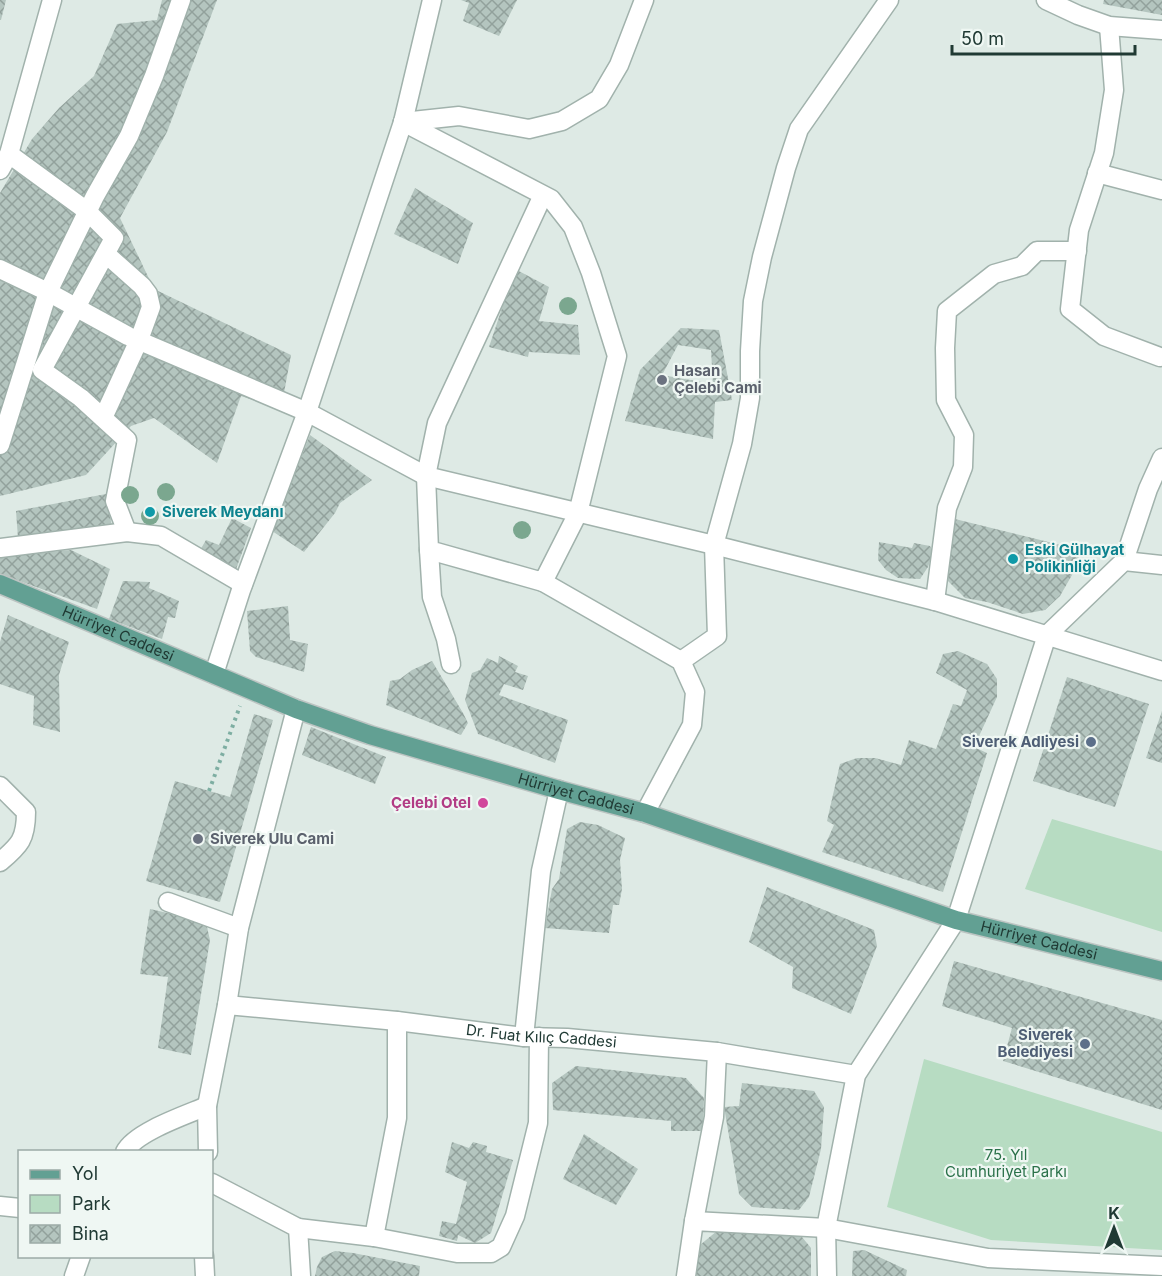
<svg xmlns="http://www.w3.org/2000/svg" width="1162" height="1276" font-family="Inter,sans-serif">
  <defs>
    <pattern id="building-cross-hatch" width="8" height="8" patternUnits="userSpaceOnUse" patternTransform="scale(1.5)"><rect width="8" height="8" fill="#b4c5bf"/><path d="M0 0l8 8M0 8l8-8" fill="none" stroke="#92a19c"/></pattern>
  </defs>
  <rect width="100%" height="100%" fill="#deeae5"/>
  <g fill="#b7dcc2">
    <path d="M1052 819 1162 851V932L1025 889Z"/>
    <path d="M924 1059 1162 1132V1250L991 1240 887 1207Z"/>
  </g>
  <g fill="url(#building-cross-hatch)" fill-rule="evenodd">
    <path d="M0 0H6L1 20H0Z"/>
    <path d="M162 0H217L167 132 120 218 154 289 291 355 281 409 241 396 217 463 154 418 131 426 86 475 0 496V193L32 139 59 108 94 76 117 24 157 20Z"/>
    <path d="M461 0H517L499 36 463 21 469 3Z"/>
    <path d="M1104 0H1162V15L1103 4Z"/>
    <path d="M415 188 473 223 458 264 394 234Z"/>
    <path d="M515 269 549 287 539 321 578 325 580 355 529 352 528 357 489 347Z"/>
    <path d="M681 328 719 330 732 400 715 402 713 439 625 421 640 370ZM678 345 711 350 713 384 662 375Z"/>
    <path d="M310 435 372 480 340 503 335 513 304 552 272 531Z"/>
    <path d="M106 494 112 527 18 538 16 511Z"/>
    <path d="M232 518 251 528 235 572 199 552 206 540 219 545Z"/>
    <path d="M955 519 1081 550 1076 568 1060 596 1045 610 1023 614 987 602 965 598 945 578Z"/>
    <path d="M879 542 912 548 914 543 930 546 933 552 928 567 920 579 898 578 886 570 878 560Z"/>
    <path d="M71 550 110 569 97 609 0 574V557Z"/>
    <path d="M123 581 150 582 149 588 179 601 175 618 168 617 162 639 109 619Z"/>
    <path d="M288 606 290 640 308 644 304 672 256 657 250 651 247 611Z"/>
    <path d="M8 615 69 642 59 675 60 732 33 725 34 696 0 684V642Z"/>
    <path d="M958 651 987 664 997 679V697L974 747 987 753 943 892 822 852 834 825 827 821 840 764 857 758H875L901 765 909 740 936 749 953 704 961 706 967 690 936 673 943 654Z"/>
    <path d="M499 656 518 666 515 672 528 676 523 690 504 684 499 695 568 720 555 763 478 734 465 700 472 673 480 670 487 658 498 663Z"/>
    <path d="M432 661 463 713 468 723 461 735 386 705 390 681 400 679 412 670Z"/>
    <path d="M1067 677 1149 704 1115 807 1033 781Z"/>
    <path d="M1162 711V763L1146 758Z"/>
    <path d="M254 714 273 720 220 902 146 881 175 781 230 797Z"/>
    <path d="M311 727 386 757 375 784 302 755Z"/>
    <path d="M580 822 598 825 625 838 620 860 622 889 619 905H613L609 933 545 928 552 889 559 879 567 829Z"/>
    <path d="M767 887 874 930 877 946 851 1014 792 988 793 967 749 942Z"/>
    <path d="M150 909 203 921 207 927 210 940 191 1055 158 1048 168 977 140 974Z"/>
    <path d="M954 961 1162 1020V1110L1003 1061 1012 1028 942 1006Z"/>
    <path d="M576 1066 686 1078 704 1098 703 1131H671V1121L553 1110 552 1083Z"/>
    <path d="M742 1083 814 1091 824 1107 821 1149 809 1197 799 1210 752 1207 739 1194 724 1107 739 1106Z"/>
    <path d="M584 1134 638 1169 616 1205 563 1179Z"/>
    <path d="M452 1142 469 1148 473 1142 487 1146 486 1152 513 1160 491 1233 475 1243 458 1235 457 1241 439 1236 442 1221 456 1224 467 1182 445 1172Z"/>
    <path d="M717 1231H787L802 1237 811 1248V1276H697L695 1272 700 1245Z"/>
    <path d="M864 1250 907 1270 906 1276H852L853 1251Z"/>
    <path d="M335 1251 353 1253 420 1266 419 1276H315L317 1267 322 1257Z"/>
  </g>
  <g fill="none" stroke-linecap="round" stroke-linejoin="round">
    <g stroke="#a1b2ac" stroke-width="21">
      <g id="minor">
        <path d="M1046 0 1078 15 1109 26 1162 30"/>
        <path d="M1109 26 1114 90 1104 153 1079 230 1070 309 1104 336 1160 357"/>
        <path d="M403 122 551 199 573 227 591 273 617 356 578 513 543 582 429 550 426 476 437 423 543 195"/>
        <path d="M403 122 459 116 529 129 562 121 599 99 619 65 644 0"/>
        <path d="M9 154 87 211 114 238 42 370 81 398 127 440 115 501 127 532"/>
        <path d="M0 170 9 154 52 0"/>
        <path d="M1097 173 1162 190"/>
        <path d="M0 269 48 292 128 336 307 412 426 476 714 545 935 601 1162 671"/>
        <path d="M103 418 139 340 151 307 148 294 142 286 106 254"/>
        <path d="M0 445 48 292 95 196 129 136 154 76 181 0"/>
        <path d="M0 548 127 532 161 536 243 584"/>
        <path d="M429 550 432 597 446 639 451 664"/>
        <path d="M1124 561 1148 489 1162 458"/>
        <path d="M543 582 681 661 695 692 692 725 645 813"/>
        <path d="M935 601 947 508 963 467 964 435 946 400 945 348 947 311 994 274 1022 266 1037 251H1077"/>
        <path d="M681 661 717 636 714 545 742 444 750 398V351L753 301 762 257 786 168 799 129 889 0"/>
        <path d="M214 674 241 590 307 412 403 122 432 0"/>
        <path d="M0 786 26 812C26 839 20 845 0 862"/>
        <path d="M168 902 239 928"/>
        <path id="s1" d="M227 1005 397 1021 524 1037 567 1038 717 1052 856 1075"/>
        <path d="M524 1037 541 871 559 790"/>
        <path d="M125 1152C135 1132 186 1115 207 1106"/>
        <path d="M208 1152 207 1106 227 1005 239 928 296 709"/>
        <path d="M212 1183 298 1228 301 1276"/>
        <path d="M0 1206 20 1208"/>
        <path d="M694 1221 714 1117 717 1052"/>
        <path d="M298 1228 374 1237 457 1253H491L501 1247 515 1216 538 1123 539 1037"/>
        <path d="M374 1237 397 1118V1021"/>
        <path d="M204 1256 205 1276"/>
        <path d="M74 1276 81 1256"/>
        <path d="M686 1276 694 1221 826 1228 988 1258 1162 1266"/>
        <path d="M827 1276 826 1228 856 1075 956 920 1047 635 1124 561 1162 565"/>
      </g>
    </g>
    <g stroke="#bcc4c2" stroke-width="21">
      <g id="major">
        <path id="s2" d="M0 584 296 709 370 735 559 790 645 813 956 920 1162 971"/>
      </g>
    </g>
    <path stroke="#7eaea2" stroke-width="4" stroke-dasharray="3 4.5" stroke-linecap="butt" d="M209 791 240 706"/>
    <use href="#minor" stroke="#fff" stroke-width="18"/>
    <use href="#major" stroke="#62a093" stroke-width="18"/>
  </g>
  <g fill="#7ba78f">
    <circle cx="568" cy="306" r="9"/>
    <circle cx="166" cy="492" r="9"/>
    <circle cx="130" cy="495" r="9"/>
    <circle cx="150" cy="516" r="9"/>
    <circle cx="522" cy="530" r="9"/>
  </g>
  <g fill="#6b7280" stroke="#eff7f3" stroke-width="2">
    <circle cx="662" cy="380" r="6"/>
    <circle cx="198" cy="839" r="6"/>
  </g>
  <g fill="#0f9aa8" stroke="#eff7f3" stroke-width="2">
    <circle cx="150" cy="512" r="6"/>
    <circle cx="1013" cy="559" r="6"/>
  </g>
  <g fill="#5c6f8a" stroke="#eff7f3" stroke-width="2">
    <circle cx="1091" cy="742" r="6"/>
    <circle cx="1085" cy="1044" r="6"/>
  </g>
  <circle fill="#d1479c" stroke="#eff7f3" stroke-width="2" cx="483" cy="803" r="6"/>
  <g text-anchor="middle" stroke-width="4.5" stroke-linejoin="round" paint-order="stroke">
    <g font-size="15" font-weight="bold" fill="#5b616d" stroke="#eff7f3" text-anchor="start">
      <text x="674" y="376">Hasan<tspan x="674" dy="17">Çelebi Cami</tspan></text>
      <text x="210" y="844">Siverek Ulu Cami</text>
    </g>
    <g font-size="15" font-weight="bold" fill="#0d838f" stroke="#eff7f3" text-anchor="start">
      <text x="162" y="517">Siverek Meydanı</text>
      <text x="1025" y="555">Eski Gülhayat<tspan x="1025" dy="17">Polikinliği</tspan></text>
    </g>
    <g font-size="15" fill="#203a34" stroke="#eff7f3">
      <text dy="5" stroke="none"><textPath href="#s2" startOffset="128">Hürriyet Caddesi</textPath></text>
      <text dy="5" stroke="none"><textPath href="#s2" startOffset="614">Hürriyet Caddesi</textPath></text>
      <text dy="5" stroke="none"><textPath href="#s2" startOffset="1100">Hürriyet Caddesi</textPath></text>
      <text dy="5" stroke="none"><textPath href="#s1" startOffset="316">Dr. Fuat Kılıç Caddesi</textPath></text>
    </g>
    <g font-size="15" font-weight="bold" fill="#4e5e75" stroke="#eff7f3" text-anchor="end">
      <text x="1079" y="747">Siverek Adliyesi</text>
      <text x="1073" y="1040">Siverek<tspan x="1073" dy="17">Belediyesi</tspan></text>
    </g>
    <g font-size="15" font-weight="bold" fill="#b23c85" stroke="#eff7f3" text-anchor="end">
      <text x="471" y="808">Çelebi Otel</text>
    </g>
    <g font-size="15" fill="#2a7149" stroke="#eff7f3">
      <text x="1006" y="1160">75. Yıl<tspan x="1006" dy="17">Cumhuriyet Parkı</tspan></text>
    </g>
  </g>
  <rect x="18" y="1150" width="195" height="108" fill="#eff7f3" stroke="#9caba7" stroke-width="1.5"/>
  <rect x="30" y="1170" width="30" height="9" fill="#62a093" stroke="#9caba7" stroke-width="1.5"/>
  <text x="72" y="1180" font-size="18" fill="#203a34">Yol</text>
  <rect x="30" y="1195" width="30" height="18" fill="#b7dcc2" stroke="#9caba7" stroke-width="1.5"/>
  <text x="72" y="1210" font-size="18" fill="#203a34">Park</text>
  <rect x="30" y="1225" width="30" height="18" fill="url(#building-cross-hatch)" stroke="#9caba7" stroke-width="1.5"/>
  <text x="72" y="1240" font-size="18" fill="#203a34">Bina</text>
  <g transform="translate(1114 1228)" stroke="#eff7f3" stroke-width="4.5" paint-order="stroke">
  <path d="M0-4.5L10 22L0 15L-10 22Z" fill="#203a34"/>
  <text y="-9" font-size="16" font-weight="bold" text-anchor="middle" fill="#203a34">K</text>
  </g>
  <path d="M952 45v9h183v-9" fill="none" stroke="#203a34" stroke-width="3"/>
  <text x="961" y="45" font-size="18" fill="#203a34" stroke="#eff7f3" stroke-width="4.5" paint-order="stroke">50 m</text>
</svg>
